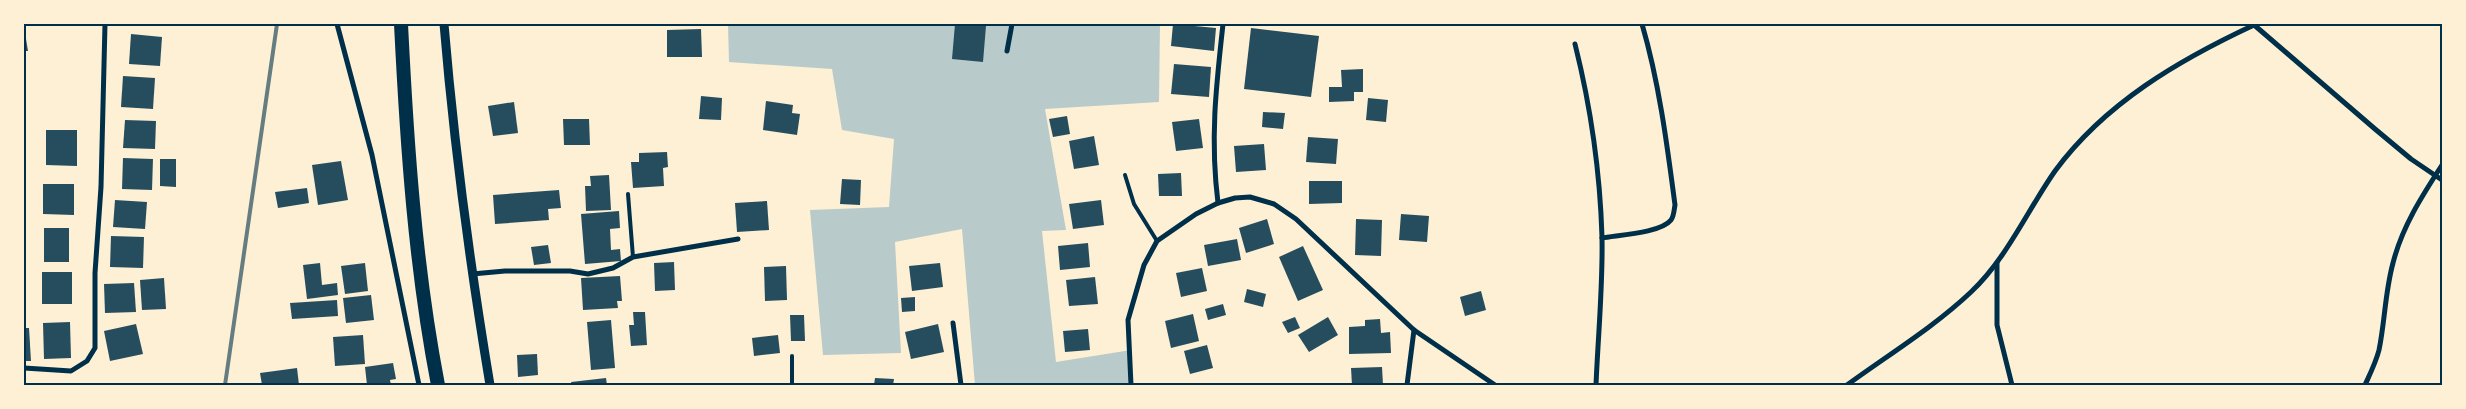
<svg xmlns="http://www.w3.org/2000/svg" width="2466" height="409" font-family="Quicksand,sans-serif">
  <rect width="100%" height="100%" fill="#fdf0d5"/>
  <path fill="#b9caca" d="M728 24H1160L1159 102 1045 109 1066 230 1042 231 1056 362 1131 350 1130 385H975L962 229 895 242 901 353 823 355 810 210 889 207 894 139 842 130 832 69 729 62Z"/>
  <g fill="#264d5e">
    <path d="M955 24 986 26 983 62 952 59Z"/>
    <path d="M1173 24 1216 28 1214 51 1171 46Z"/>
    <path d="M24 27 28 51H24Z"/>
    <path d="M1251 28 1319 36 1311 97 1244 89Z"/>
    <path d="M701 29 702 57H667V30Z"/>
    <path d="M131 34 162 37 160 66 129 64Z"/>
    <path d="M1174 64 1211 67 1209 97 1171 94Z"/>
    <path d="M1363 69V92H1354V101L1329 102V87H1342L1341 70Z"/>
    <path d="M123 76 155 78 153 109 121 107Z"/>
    <path d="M701 96 722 98 721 120 699 119Z"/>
    <path d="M1368 98 1388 100 1386 122 1366 120Z"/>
    <path d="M766 101 793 105 792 113 800 114 797 135 763 130Z"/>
    <path d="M514 102 518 133 493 136 488 106Z"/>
    <path d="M1263 112 1285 113 1283 129 1262 127Z"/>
    <path d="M1067 116 1070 134 1053 137 1049 119Z"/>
    <path d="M563 119H589L590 145H564Z"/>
    <path d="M1199 119 1203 148 1176 151 1172 122Z"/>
    <path d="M125 120 156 121 155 149 123 148Z"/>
    <path d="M46 130H77V166L46 165Z"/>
    <path d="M1094 136 1099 165 1074 169 1069 141Z"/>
    <path d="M1308 137 1338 139 1336 164 1306 162Z"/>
    <path d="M1264 144 1266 170 1236 172 1234 146Z"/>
    <path d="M667 152 668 167 663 168 664 186 633 188 631 162H639V153Z"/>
    <path d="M123 158 153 159 152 190 122 189Z"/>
    <path d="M160 159H176V187L160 186Z"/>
    <path d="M341 161 348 200 318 205 312 165Z"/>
    <path d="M1181 173 1182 196H1159L1158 174Z"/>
    <path d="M609 175 611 210 586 211 585 186H591L590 176Z"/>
    <path d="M842 179 861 180 860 205 840 204Z"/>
    <path d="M1309 181H1342V203L1309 204Z"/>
    <path d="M43 184H74V215L43 214Z"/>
    <path d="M307 188 309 203 278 208 275 192Z"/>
    <path d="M559 190 561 208 548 209 549 220 495 224 493 195Z"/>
    <path d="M115 200 147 202 145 229 113 227Z"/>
    <path d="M1101 200 1104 225 1073 229 1069 204Z"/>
    <path d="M767 201 769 230 737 232 735 203Z"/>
    <path d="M619 211 620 228 610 229 611 250 620 249 621 261 585 264 581 214Z"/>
    <path d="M1401 214 1429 216 1427 242 1399 240Z"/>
    <path d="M1267 219 1274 244 1246 253 1239 228Z"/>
    <path d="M1356 219 1382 220 1381 256 1355 255Z"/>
    <rect x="44" y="228" width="25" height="34"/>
    <path d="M111 236 144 237 143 268 110 267Z"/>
    <path d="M1237 239 1241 260 1208 266 1204 245Z"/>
    <path d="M1088 243 1090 267 1060 270 1058 246Z"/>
    <path d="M548 245 551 263 534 265 531 247Z"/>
    <path d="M1303 246 1323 290 1298 301 1279 257Z"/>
    <path d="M674 262 675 290 655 291 654 263Z"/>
    <path d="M320 263 322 285 337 283 338 295 307 299 303 265Z"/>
    <path d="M365 263 368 291 345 294 341 266Z"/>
    <path d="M940 263 943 287 912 291 909 266Z"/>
    <path d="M786 266 787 300 765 301 764 267Z"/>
    <path d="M1202 268 1207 291 1181 297 1176 273Z"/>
    <rect x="42" y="272" width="30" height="32"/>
    <path d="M620 276 622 301H617L618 308 583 310 581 278Z"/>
    <path d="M1095 277 1098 304 1069 306 1066 280Z"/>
    <path d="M164 278 166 309 142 310 140 280Z"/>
    <path d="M134 283 136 312 105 313 104 284Z"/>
    <path d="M1247 289 1266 294 1263 307 1244 302Z"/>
    <path d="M1481 291 1486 310 1465 316 1460 297Z"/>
    <path d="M371 295 374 320 346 323 343 298Z"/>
    <path d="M915 297V311L902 312 901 298Z"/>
    <path d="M337 300 338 316 292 319 290 303Z"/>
    <path d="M1223 304 1226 315 1208 320 1205 309Z"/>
    <path d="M633 312H645L647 345 631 346 629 325H634Z"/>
    <path d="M1193 314 1199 341 1171 348 1165 321Z"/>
    <path d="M790 315H804L805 341H791Z"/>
    <path d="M1295 317 1300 328 1288 333 1282 322Z"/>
    <path d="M1328 317 1338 335 1309 352 1298 335Z"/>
    <path d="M1380 319 1381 333 1390 332 1391 353 1349 354V327L1365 326V320Z"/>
    <path d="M611 320 615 368 591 370 587 322Z"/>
    <path d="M70 322 71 358 44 359 43 323Z"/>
    <path d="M136 324 143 354 110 361 104 331Z"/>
    <path d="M938 324 944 352 911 359 905 332Z"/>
    <path d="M24 328H29L31 361H24Z"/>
    <path d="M1088 329 1090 350 1065 352 1063 331Z"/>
    <path d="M363 335 365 364 335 366 333 337Z"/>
    <path d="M778 335 780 353 754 356 752 338Z"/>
    <path d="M1207 345 1213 368 1190 374 1184 351Z"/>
    <path d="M537 354 538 375 518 377 517 355Z"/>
    <path d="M393 363 396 379 390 380 391 385H367L365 367Z"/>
    <path d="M1382 367 1383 385H1352L1351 368Z"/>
    <path d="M297 368 299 385H262L260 373Z"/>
    <path d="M606 378 607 385H572L571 382Z"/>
    <path d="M875 378 894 379 893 385H874Z"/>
  </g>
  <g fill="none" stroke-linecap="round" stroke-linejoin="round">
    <g stroke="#003049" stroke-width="4">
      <path d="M1125 175 1134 204 1157 241"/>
      <path d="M628 194 633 257"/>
      <path d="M792 356V385"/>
    </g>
    <g stroke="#003049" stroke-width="5">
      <path d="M337 24 372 155 419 385"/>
      <path d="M2253 24 2375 129 2411 159 2442 180"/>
      <path d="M1575 44C1591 108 1600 171 1602 237 1603 286 1598 336 1596 385"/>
      <path d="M1007 51 1012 24"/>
      <path d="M1218 203C1210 139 1216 87 1223 24"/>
      <path d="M1602 238C1618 235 1661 233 1671 220 1674 216 1674 210 1675 205 1667 144 1659 82 1642 24"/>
      <path d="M1997 263V325L2012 385"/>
      <path d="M472 274 505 271H570L588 274 613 268 633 257 738 239"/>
      <path d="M953 323 961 385"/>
      <path d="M24 368 71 371 87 361 95 348V273L101 187 105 24"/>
      <path d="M1131 385 1128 320 1144 265 1157 241 1196 214 1218 203 1235 198 1250 197 1274 204 1296 219 1414 330 1495 385"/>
      <path d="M1407 385 1414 330"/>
      <path d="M1847 385C1888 355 1934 327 1971 292 2007 258 2027 211 2055 171 2105 103 2179 60 2254 25"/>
      <path d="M2365 385C2370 374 2376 362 2379 350 2385 321 2385 292 2393 263 2402 227 2422 196 2442 165"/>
    </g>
    <path stroke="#003049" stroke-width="9" d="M444 24C454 145 470 265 490 385"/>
    <path stroke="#003049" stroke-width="14" d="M401 24C407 145 415 266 438 385"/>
    <path stroke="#657d81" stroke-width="4" d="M225 385 277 24"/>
  </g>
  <rect width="2466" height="409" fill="none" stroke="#fdf0d5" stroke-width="50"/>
  <rect x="25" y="25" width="2416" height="359" fill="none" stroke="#003049" stroke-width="2"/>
</svg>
